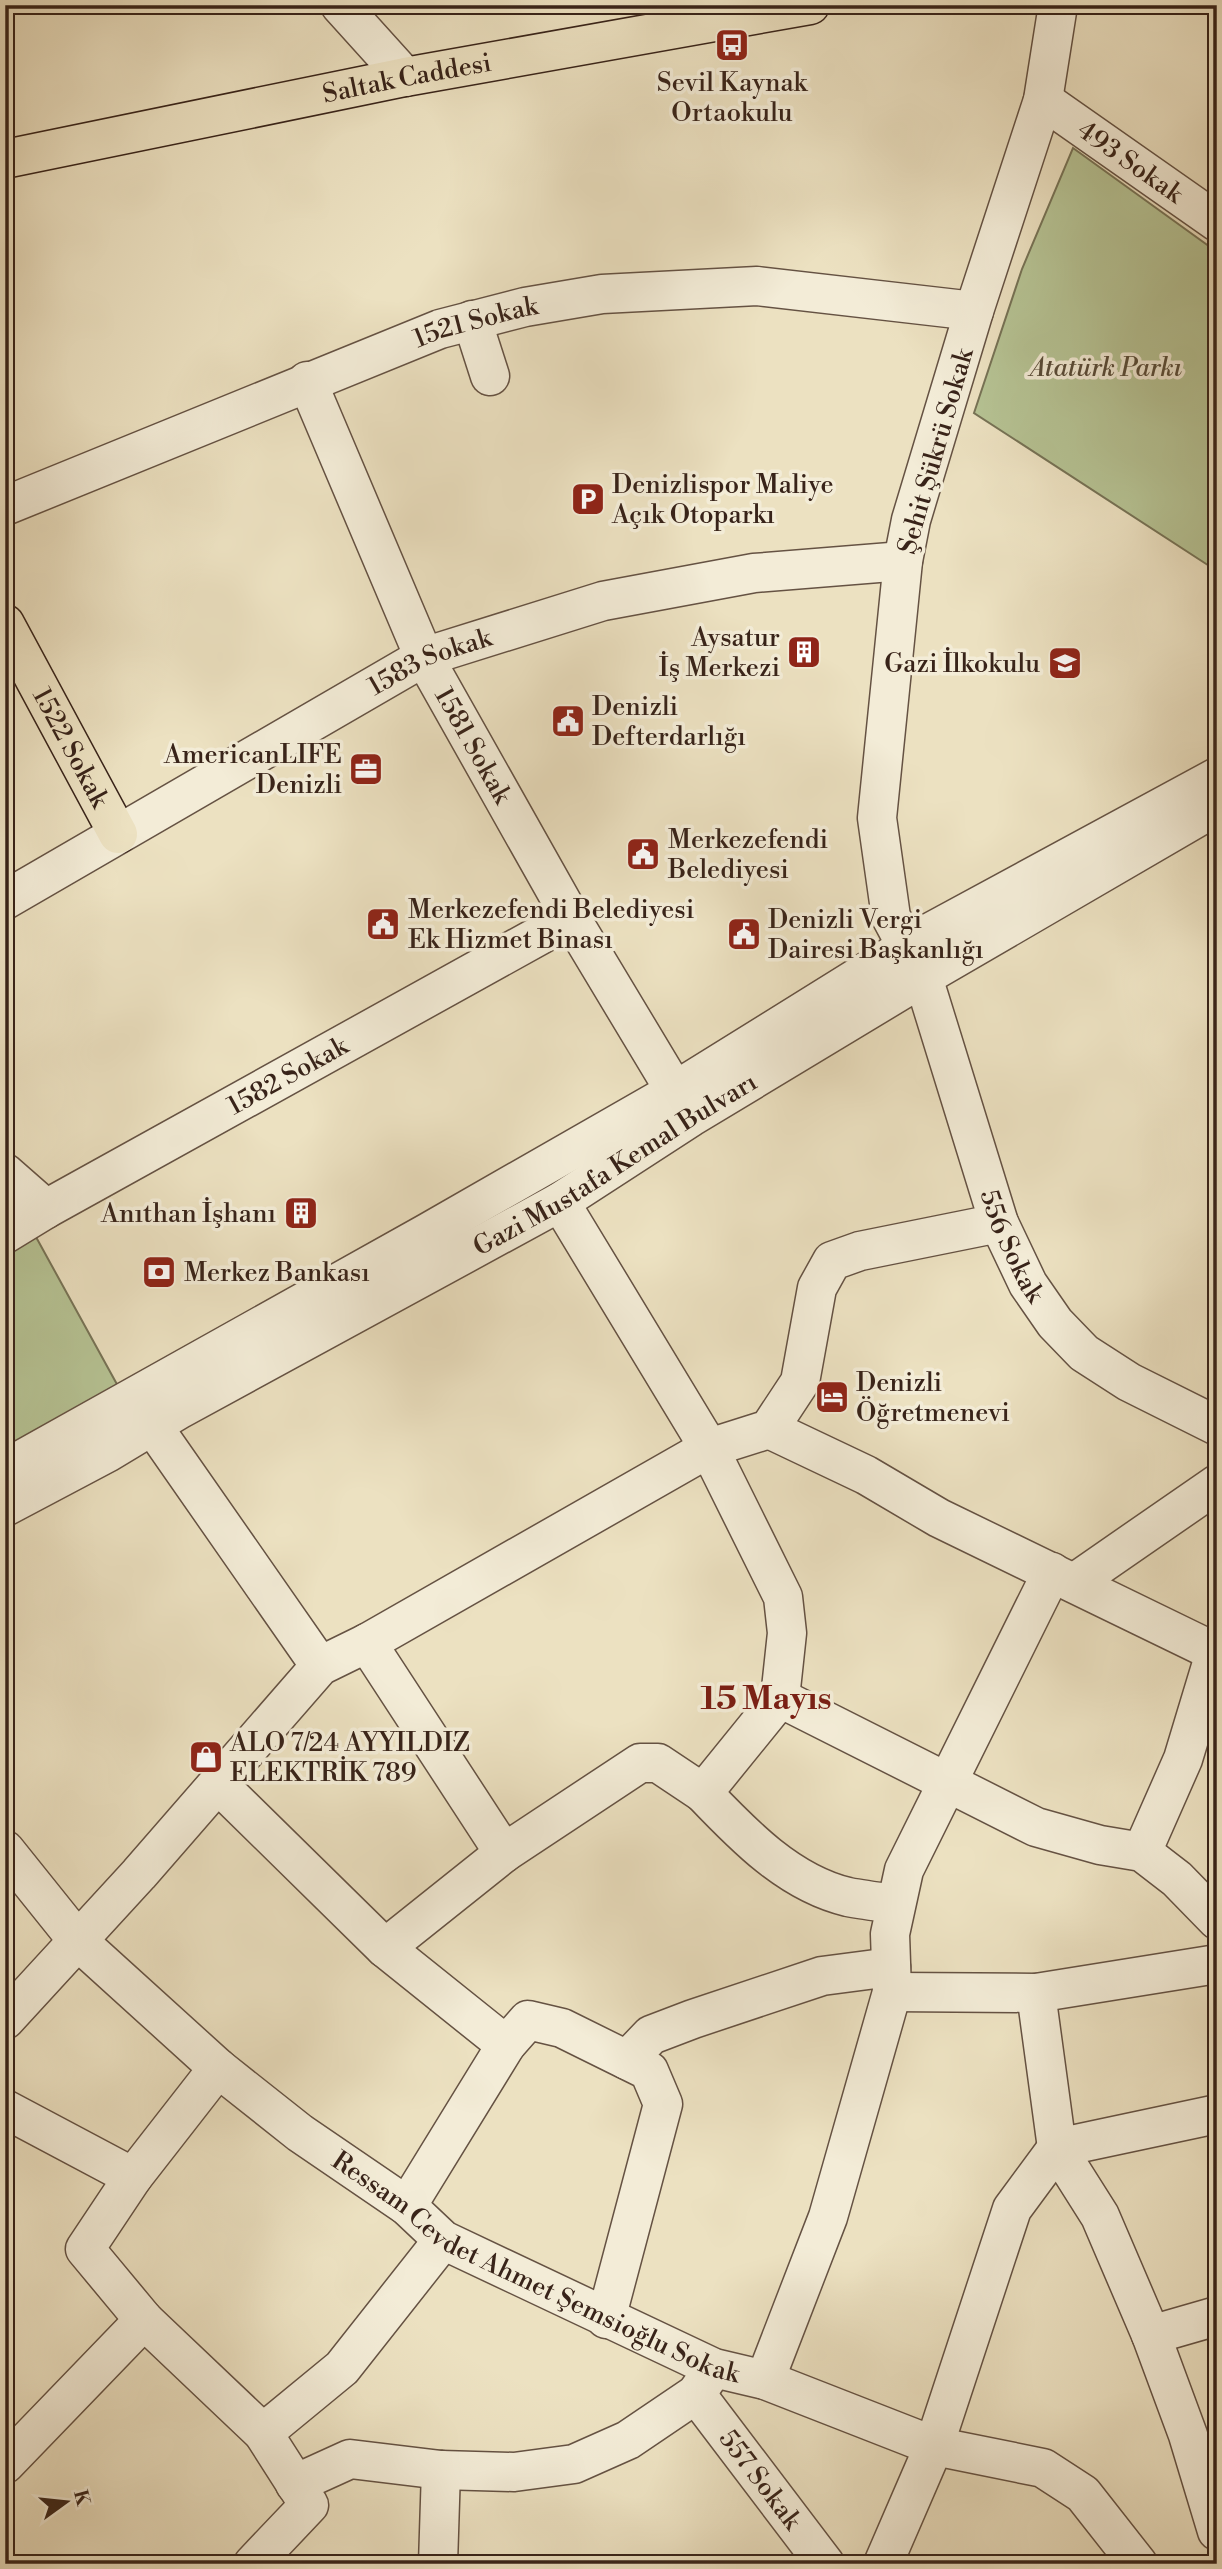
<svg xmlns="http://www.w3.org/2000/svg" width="1222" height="2569" font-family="'Libre Bodoni',serif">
  <rect width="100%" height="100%" fill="#ece1c1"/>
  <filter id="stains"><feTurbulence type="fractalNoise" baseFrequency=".00286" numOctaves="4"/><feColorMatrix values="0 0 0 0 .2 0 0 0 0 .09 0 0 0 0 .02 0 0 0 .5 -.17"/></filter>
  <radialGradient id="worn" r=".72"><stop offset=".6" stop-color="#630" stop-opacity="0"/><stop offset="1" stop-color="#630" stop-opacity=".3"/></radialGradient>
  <g fill="#b6c394" stroke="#777356" stroke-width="2">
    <path d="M1073 148 1217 252V571L974 413 1022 269Z"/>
    <path d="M36 1237 119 1388 5 1458V1255Z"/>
  </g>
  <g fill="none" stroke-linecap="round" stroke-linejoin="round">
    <g stroke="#655243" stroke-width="41">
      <g id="minor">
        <path d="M340 5 405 77"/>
        <path id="s1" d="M1058 5 1043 100 974 311 911 520 903 561 877 818 891 917 923 977 999 1223 1028 1284 1055 1323 1084 1353 1129 1382 1217 1426"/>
        <path id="s2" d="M1043 100 1217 222"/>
        <path d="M472 320 490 376"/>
        <path id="s3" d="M307 381 424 657 571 918 675 1091"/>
        <path id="s4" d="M5 506 440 329 525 307 602 294 757 286 974 311"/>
        <path id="s5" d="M5 900 424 657 603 601 754 573 903 561"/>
        <path d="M5 1173 46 1209"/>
        <path d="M560 1202 709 1448 783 1597 787 1633 780 1698 703 1793C743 1835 789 1883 848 1897 863 1900 880 1902 896 1904"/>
        <path id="s6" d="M5 1234 46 1209 571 918"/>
        <path d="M152 1425 320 1666"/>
        <path d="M769 1429 866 1475 939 1518 1217 1653"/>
        <path d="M5 1469 427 1233 675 1091 929 933 1217 777"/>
        <path id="s7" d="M5 1507 107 1453 180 1409 560 1202 691 1117 923 977 1217 806"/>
        <path d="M1074 1583 1217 1484"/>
        <path d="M367 1643 504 1853"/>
        <path d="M780 1698 1036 1827 1100 1845 1142 1852 1177 1879 1217 1920"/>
        <path d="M218 1784 385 1948 506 2045"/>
        <path id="s8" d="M5 1850 78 1941 218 2068 300 2133 407 2206 443 2240 714 2368 765 2380 934 2446 1043 2468 1083 2494 1138 2564"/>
        <path d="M1142 1852 1183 1759 1215 1653"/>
        <path d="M385 1948 504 1853 640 1763H658L703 1793"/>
        <path d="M892 1992 1036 1993 1217 1964"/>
        <path d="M1036 1993 1057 2148 1100 2216 1151 2335 1188 2435 1217 2531"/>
        <path d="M5 2020 139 1874 320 1666 367 1643 709 1448 769 1429 800 1382 817 1288 832 1261 860 1251 999 1223"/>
        <path d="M627 2060 651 2035 693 2019 822 1976 891 1967"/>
        <path d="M218 2068 133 2177 85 2249 144 2320 263 2433 309 2505 253 2564"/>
        <path d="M5 2109 133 2177"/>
        <path d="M407 2206 506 2045 528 2020 562 2028 649 2071 663 2104 606 2319"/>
        <path d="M1151 2335 1217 2316"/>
        <path d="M765 2380 828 2217 892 1992 890 1934 904 1870 1052 1572"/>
        <path id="s9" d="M696 2394 825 2564"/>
        <path d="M263 2433 342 2368 443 2240"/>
        <path d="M5 2464 144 2320"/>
        <path d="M295 2484 350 2459 441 2470 514 2472 574 2464 628 2440 696 2394 714 2368"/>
        <path d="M438 2564 441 2470"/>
        <path d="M883 2564 934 2446 1012 2209 1057 2148 1217 2114"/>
      </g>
    </g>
    <g stroke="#382319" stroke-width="41">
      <g id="major">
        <path id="s10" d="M5 159 405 77 810 5"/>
        <path id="s11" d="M5 624 118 834"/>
      </g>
    </g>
    <use href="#minor" stroke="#f3ecd7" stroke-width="38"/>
    <use href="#major" stroke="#ece1c1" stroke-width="38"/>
  </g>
  <defs>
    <g id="bus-square" transform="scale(1.75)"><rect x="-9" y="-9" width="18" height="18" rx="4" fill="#8f2418" stroke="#f3ecd7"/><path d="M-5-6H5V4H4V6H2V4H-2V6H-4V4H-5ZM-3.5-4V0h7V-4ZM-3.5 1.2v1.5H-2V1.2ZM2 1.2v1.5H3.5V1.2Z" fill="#fff"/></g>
    <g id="parking-square" transform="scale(1.75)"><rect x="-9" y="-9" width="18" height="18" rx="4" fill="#8f2418" stroke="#f3ecd7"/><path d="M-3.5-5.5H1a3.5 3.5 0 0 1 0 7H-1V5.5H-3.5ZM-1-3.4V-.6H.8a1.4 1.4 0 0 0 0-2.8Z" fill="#fff"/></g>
    <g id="building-square" transform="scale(1.75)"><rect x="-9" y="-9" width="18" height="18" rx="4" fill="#8f2418" stroke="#f3ecd7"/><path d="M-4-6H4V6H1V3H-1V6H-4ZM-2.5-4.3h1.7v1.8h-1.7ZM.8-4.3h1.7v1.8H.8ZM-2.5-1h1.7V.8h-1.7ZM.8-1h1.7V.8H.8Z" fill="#fff"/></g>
    <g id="school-square" transform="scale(1.75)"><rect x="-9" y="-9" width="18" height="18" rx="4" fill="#8f2418" stroke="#f3ecd7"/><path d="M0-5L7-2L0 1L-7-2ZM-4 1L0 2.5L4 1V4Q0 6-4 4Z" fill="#fff"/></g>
    <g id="civic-square" transform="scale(1.75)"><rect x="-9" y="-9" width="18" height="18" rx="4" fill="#8f2418" stroke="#f3ecd7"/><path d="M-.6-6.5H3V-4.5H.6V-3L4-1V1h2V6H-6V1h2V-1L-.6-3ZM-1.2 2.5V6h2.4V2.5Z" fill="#fff"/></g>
    <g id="office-square" transform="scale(1.75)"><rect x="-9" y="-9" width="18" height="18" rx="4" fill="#8f2418" stroke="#f3ecd7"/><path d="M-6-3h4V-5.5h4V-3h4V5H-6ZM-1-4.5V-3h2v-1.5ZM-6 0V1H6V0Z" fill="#fff"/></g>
    <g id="bank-square" transform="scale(1.75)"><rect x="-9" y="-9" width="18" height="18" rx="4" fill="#8f2418" stroke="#f3ecd7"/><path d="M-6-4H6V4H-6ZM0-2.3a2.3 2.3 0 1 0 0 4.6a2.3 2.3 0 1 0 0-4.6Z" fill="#fff"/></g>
    <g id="hotel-square" transform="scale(1.75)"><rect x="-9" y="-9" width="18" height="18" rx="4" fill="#8f2418" stroke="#f3ecd7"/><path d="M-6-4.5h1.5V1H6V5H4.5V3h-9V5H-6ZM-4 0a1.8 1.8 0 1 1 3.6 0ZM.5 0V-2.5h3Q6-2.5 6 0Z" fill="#fff"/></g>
    <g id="shop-square" transform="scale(1.75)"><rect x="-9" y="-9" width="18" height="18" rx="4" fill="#8f2418" stroke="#f3ecd7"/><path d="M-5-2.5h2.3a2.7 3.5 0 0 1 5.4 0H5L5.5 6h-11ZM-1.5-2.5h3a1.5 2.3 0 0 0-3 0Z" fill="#fff"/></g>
  </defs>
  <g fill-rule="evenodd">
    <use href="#bus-square" x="732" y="45"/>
    <use href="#parking-square" x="588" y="499"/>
    <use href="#building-square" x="804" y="652"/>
    <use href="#school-square" x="1065" y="663"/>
    <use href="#civic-square" x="568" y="721"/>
    <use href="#office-square" x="366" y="769"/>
    <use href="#civic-square" x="643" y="854"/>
    <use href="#civic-square" x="383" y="924"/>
    <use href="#civic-square" x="744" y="934"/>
    <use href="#building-square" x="301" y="1213"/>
    <use href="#bank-square" x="159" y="1272"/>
    <use href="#hotel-square" x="832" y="1397"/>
    <use href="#shop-square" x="206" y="1757"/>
  </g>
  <g text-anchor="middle" stroke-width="7" stroke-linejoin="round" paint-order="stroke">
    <g font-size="26" fill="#382319" stroke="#f3ecd7">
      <text dy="9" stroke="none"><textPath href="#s10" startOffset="410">Saltak Caddesi</textPath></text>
      <text dy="9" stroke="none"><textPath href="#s2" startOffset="107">493 Sokak</textPath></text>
      <text dy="9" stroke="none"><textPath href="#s4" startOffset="506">1521 Sokak</textPath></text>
      <text transform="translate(935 451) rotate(-74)" y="9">Şehit Şükrü Sokak</text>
      <text dy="9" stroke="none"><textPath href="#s5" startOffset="488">1583 Sokak</textPath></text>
      <text dy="9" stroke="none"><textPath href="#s3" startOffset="401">1581 Sokak</textPath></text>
      <text dy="9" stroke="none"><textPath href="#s11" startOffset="140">1522 Sokak</textPath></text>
      <text dy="9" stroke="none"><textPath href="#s6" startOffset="324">1582 Sokak</textPath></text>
      <text dy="9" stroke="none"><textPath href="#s7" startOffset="700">Gazi Mustafa Kemal Bulvarı</textPath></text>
      <text dy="9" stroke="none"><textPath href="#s1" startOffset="1288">556 Sokak</textPath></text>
      <text dy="9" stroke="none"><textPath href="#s8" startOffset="684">Ressam Cevdet Ahmet Şemsioğlu Sokak</textPath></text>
      <text dy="9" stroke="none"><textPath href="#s9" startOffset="107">557 Sokak</textPath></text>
    </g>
    <g font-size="26" fill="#382319" stroke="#f3ecd7" text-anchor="start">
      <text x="732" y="91" text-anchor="middle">Sevil Kaynak<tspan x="732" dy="30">Ortaokulu</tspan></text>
      <text x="612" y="493">Denizlispor Maliye<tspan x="612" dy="30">Açık Otoparkı</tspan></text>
      <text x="780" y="646" text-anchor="end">Aysatur<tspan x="780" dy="30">İş Merkezi</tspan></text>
      <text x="1040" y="672" text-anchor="end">Gazi İlkokulu</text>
      <text x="592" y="715">Denizli<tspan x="592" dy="30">Defterdarlığı</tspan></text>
      <text x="342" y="763" text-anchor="end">AmericanLIFE<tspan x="342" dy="30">Denizli</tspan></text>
      <text x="668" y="848">Merkezefendi<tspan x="668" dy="30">Belediyesi</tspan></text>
      <text x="408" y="918">Merkezefendi Belediyesi<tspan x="408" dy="30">Ek Hizmet Binası</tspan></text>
      <text x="768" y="928">Denizli Vergi<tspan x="768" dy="30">Dairesi Başkanlığı</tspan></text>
      <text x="276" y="1222" text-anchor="end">Anıthan İşhanı</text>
      <text x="184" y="1281">Merkez Bankası</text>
      <text x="856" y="1391">Denizli<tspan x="856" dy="30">Öğretmenevi</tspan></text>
      <text x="230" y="1751">ALO 7/24 AYYILDIZ<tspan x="230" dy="30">ELEKTRİK 789</tspan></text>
    </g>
    <g font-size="26" font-style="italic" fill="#584b38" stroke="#f3ecd7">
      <text x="1106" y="376">Atatürk Parkı</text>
    </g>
    <g font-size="33" font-weight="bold" fill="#7a1f14" stroke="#f3ecd7">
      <text x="766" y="1709">15 Mayıs</text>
    </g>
  </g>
  <rect width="1222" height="2569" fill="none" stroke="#ece1c1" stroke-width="28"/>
  <rect x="7" y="7" width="1208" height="2555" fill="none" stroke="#382319" stroke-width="3.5"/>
  <rect x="14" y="14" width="1194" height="2541" fill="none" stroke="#382319" stroke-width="2"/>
  <g transform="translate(66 2502) rotate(75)" stroke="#f3ecd7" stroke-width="5" paint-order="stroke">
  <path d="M0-5L12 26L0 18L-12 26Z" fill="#382319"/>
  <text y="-10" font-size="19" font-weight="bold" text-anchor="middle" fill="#382319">K</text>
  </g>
  <rect width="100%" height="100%" filter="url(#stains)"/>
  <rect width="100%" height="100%" fill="url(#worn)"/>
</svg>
